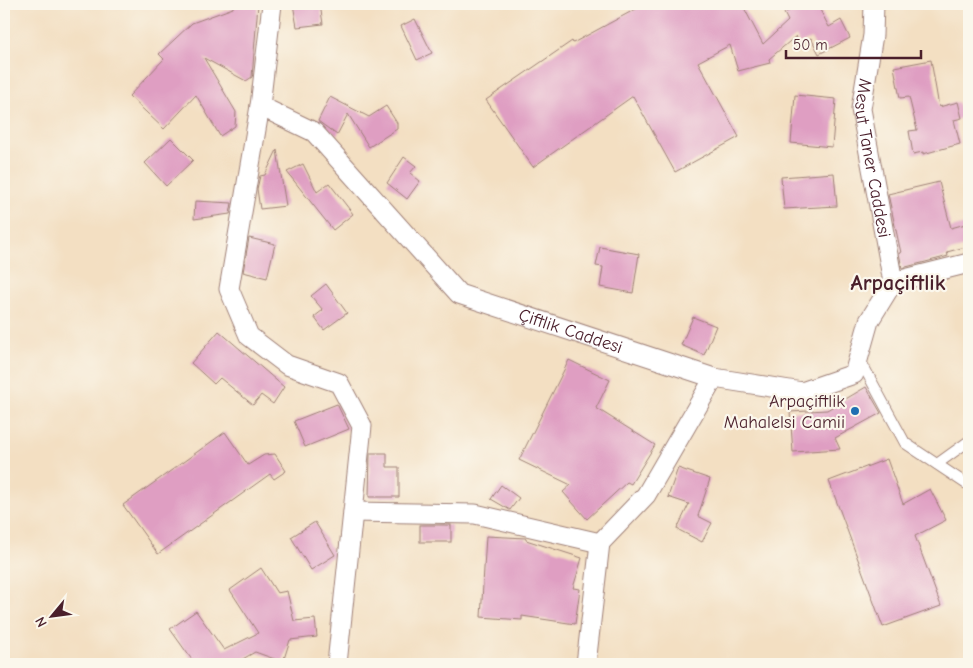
<svg xmlns="http://www.w3.org/2000/svg" width="973" height="668" font-family="'Comic Neue',sans-serif">
  <rect width="100%" height="100%" fill="#fbf7ec"/>
  <filter id="ink" filterUnits="userSpaceOnUse"><feTurbulence type="fractalNoise" baseFrequency=".02" numOctaves="2"/><feDisplacementMap in="SourceGraphic" scale="10" xChannelSelector="R" yChannelSelector="G"/><feConvolveMatrix kernelMatrix="1 2 1 2 8 2 1 2 1" color-interpolation-filters="sRGB"/></filter>
  <filter id="wash" filterUnits="userSpaceOnUse"><feTurbulence type="fractalNoise" baseFrequency=".0096" numOctaves="4" result="noise"/><feDisplacementMap in="SourceGraphic" scale="20" xChannelSelector="R" yChannelSelector="G"/><feGaussianBlur stdDeviation="1.12" result="paint"/><feColorMatrix in="noise" values="0 0 0 0 0 0 0 0 0 0 0 0 0 0 0 0 0 1.4 0 .05"/><feComposite in="paint" operator="in"/></filter>
  <g filter="url(#wash)">
    <rect width="100%" height="100%" fill="#f3dfc2"/>
    <g id="blocks">
      <g fill="#df9ec2">
        <path d="M233 4H258L252 77 246 81 204 58 236 112 235 126 220 136 196 95 164 129 129 96 164 59 159 54 192 23 233 8Z"/>
        <path d="M293 4H320L323 24 297 27Z"/>
        <path d="M645 4H742L763 44 788 21 784 13 803 4H817L829 27 841 20 850 38 819 54 811 38 799 43 796 36 769 59 770 63 738 71 730 45 698 62 739 137 675 172 633 96 533 167 486 100 572 41 573 43Z"/>
        <path d="M415 19 432 53 417 60 401 26Z"/>
        <path d="M931 60 939 107 958 102 962 118 954 120 960 144 923 154V152L913 154 909 131 917 130 909 97 900 98 894 67Z"/>
        <path d="M795 95 836 99 832 147 791 143Z"/>
        <path d="M330 97 369 117 386 106 397 123V129L369 147 348 114 337 135 318 121Z"/>
        <path d="M171 138 193 160 166 186 145 163Z"/>
        <path d="M277 150 286 206 260 209 257 189 260 176 265 175Z"/>
        <path d="M404 157 416 166 410 173 420 181 407 199 387 183Z"/>
        <path d="M303 164 317 192 329 183 353 214 333 230 287 172Z"/>
        <path d="M834 173 837 206 784 209 781 177Z"/>
        <path d="M939 182 951 228 969 223V246L947 252 948 256 941 258 902 268 899 253H901L888 194Z"/>
        <path d="M195 201 232 203 230 214 194 219Z"/>
        <path d="M249 238 275 244 267 278 243 272Z"/>
        <path d="M600 247 639 254 633 293 600 287 603 267 596 266Z"/>
        <path d="M326 284 347 313 324 330 314 317 323 310 311 296Z"/>
        <path d="M693 317 716 326 704 355 681 345Z"/>
        <path d="M219 331 284 387 273 404 261 395 253 405 220 378 214 384 191 363Z"/>
        <path d="M569 360 610 380 596 408 655 445 631 484 627 482 587 519 563 492 571 485 519 460Z"/>
        <path d="M866 387 881 413 835 438 840 449 793 452 790 412 827 410Z"/>
        <path d="M337 404 349 429 305 447 294 421Z"/>
        <path d="M225 432 248 465 264 455 275 454 286 471 274 479 270 474 158 554 123 505Z"/>
        <path d="M370 453H387V467H399V497H369Z"/>
        <path d="M887 459 903 504 930 489 946 520 915 536 941 606 883 627 829 481Z"/>
        <path d="M678 468 710 479 698 516 712 523 702 542 677 529 689 504 668 497Z"/>
        <path d="M501 485 519 498 510 510 491 499Z"/>
        <path d="M315 522 335 555 311 570 291 537Z"/>
        <rect x="420" y="525" width="31" height="17"/>
        <path d="M486 536 526 538V540L582 558 573 588 580 589 575 624 522 616V620L481 617Z"/>
        <path d="M261 568 277 593 287 591 294 621 315 619 317 637 290 640 283 662 255 652 234 664H195L170 629 196 611 224 650 258 633 230 590Z"/>
      </g>
    </g>
  </g>
  <g filter="url(#ink)">
    <use href="#blocks" fill-opacity="0" stroke="#9e7f76" stroke-width="1"/>
    <g fill="none" stroke-linecap="round" stroke-linejoin="round">
      <g stroke="#9e7f76" stroke-width="12">
        <g id="service">
          <path d="M859 358 905 443 965 483 969 482"/>
          <path d="M937 464 969 441"/>
        </g>
      </g>
      <g stroke="#9e7f76" stroke-width="21">
        <g id="minor">
          <path d="M272 4 260 106 229 289 249 336 287 365 339 383 362 426 337 664"/>
          <path id="s1" d="M874 4 873 35 861 109 893 282"/>
          <path id="s2" d="M260 106 314 132 459 294 714 378 802 392 854 374 869 321 893 282"/>
          <path d="M893 282 969 263"/>
          <path d="M353 512 475 514 600 543"/>
          <path d="M586 664 600 543 646 495 714 378"/>
        </g>
      </g>
      <use href="#service" stroke="#fff" stroke-width="10"/>
      <use href="#minor" stroke="#fff" stroke-width="19"/>
    </g>
  </g>
  <circle fill="#1f6fb2" stroke="#fbf7ec" stroke-width="2" cx="855" cy="411" r="5"/>
  <g text-anchor="middle" stroke-width="4.5" stroke-linejoin="round" paint-order="stroke">
    <g font-size="18" fill="#4a1f2b" stroke="#fbf7ec">
      <text dy="6" stroke="none"><textPath href="#s1" startOffset="156">Mesut Taner Caddesi</textPath></text>
      <text dy="6" stroke="none"><textPath href="#s2" startOffset="395">Çiftlik Caddesi</textPath></text>
    </g>
    <g font-size="18" fill="#4a1f2b" stroke="#fbf7ec" text-anchor="end">
      <text x="845" y="407">Arpaçiftlik<tspan x="845" dy="21">Mahalelsi Camii</tspan></text>
    </g>
    <g font-size="22" font-weight="bold" fill="#4a1f2b" stroke="#fbf7ec">
      <text x="898" y="290">Arpaçiftlik</text>
    </g>
  </g>
  <rect width="973" height="668" fill="none" stroke="#fbf7ec" stroke-width="20"/>
  <g transform="translate(52 616) rotate(241)" stroke="#fbf7ec" stroke-width="4" paint-order="stroke">
  <path d="M0-4L9 19L0 12L-9 19Z" fill="#4a1f2b"/>
  <text y="-8" font-size="14" font-weight="bold" text-anchor="middle" fill="#4a1f2b">N</text>
  </g>
  <path d="M786 50v8h135v-8" fill="none" stroke="#4a1f2b" stroke-width="2.5"/>
  <text x="793" y="50" font-size="15" fill="#4a1f2b" stroke="#fbf7ec" stroke-width="4" paint-order="stroke">50 m</text>
</svg>
